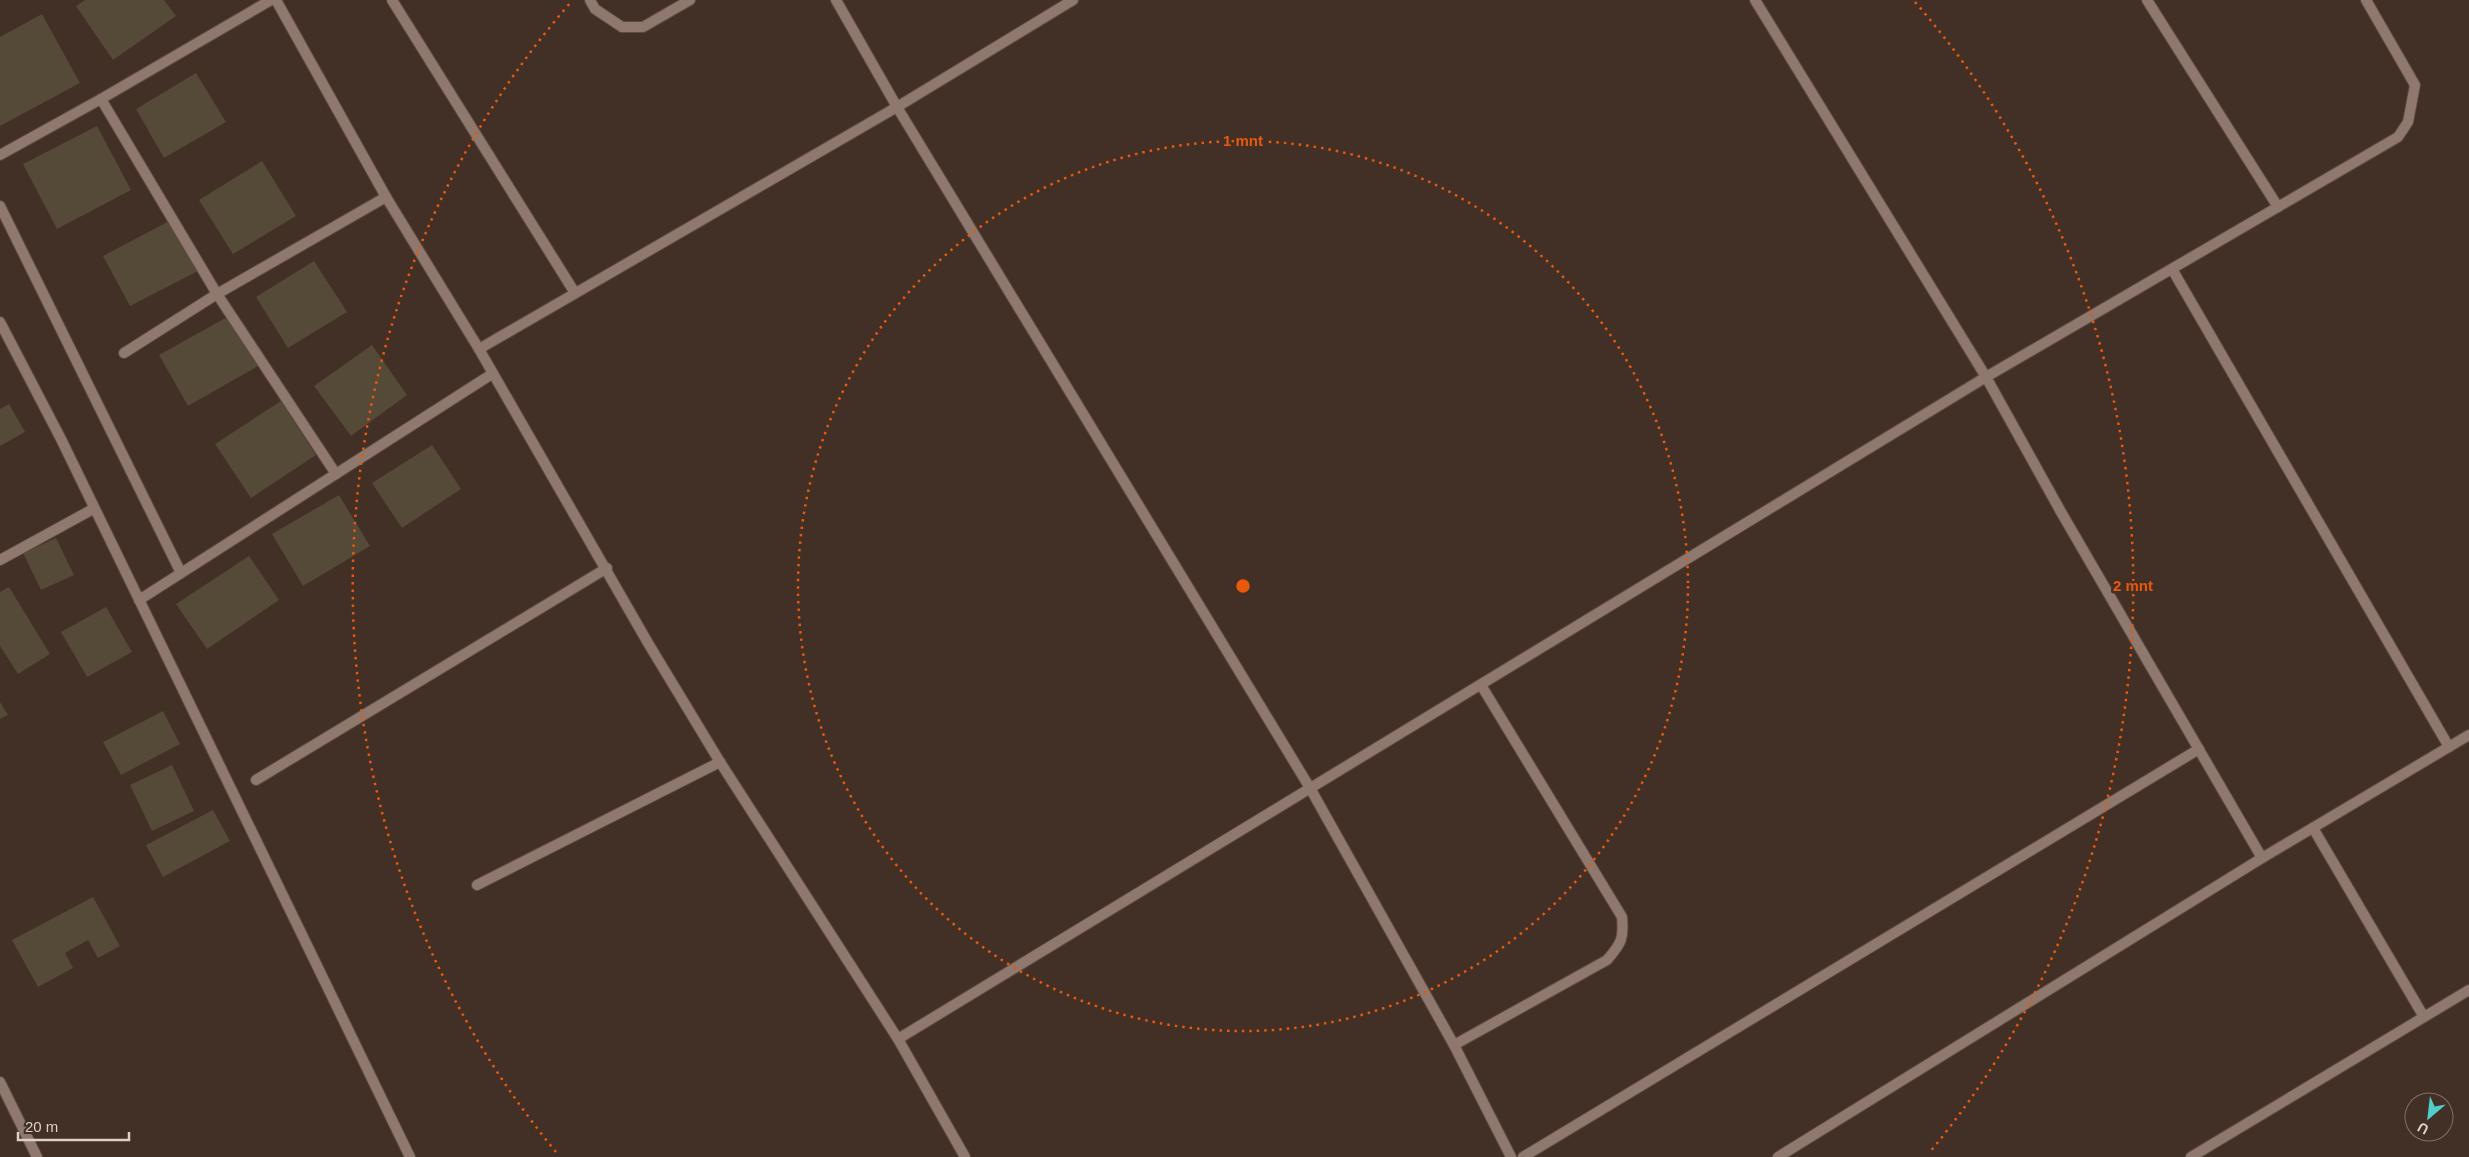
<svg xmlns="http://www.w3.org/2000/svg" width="2469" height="1157" font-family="Helvetica,sans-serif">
  <rect width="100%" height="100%" fill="#422f25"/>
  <g fill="#554937">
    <path d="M85 0H164L176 16 113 60 76 6Z"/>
    <path d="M42 14 80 83 0 126V37Z"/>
    <path d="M196 73 226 122 164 158 136 109Z"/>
    <path d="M97 126 131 190 57 229 23 164Z"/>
    <path d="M262 161 296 216 233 254 199 200Z"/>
    <path d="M171 220 198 271 130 306 103 256Z"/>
    <path d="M314 261 347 312 288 348 256 297Z"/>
    <path d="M229 316 258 366 188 406 159 355Z"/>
    <path d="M372 345 407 395 351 436 314 386Z"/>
    <path d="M281 401 316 455 251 498 215 444Z"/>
    <path d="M9 404 25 432 0 446V409Z"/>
    <path d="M432 445 461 489 402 528 372 483Z"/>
    <path d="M339 495 370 546 303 586 272 534Z"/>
    <path d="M56 538 74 575 41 590 23 553Z"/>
    <path d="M249 556 279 600 207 649 176 604Z"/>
    <path d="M9 587 50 654 18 674 0 646V592Z"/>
    <path d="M106 607 132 652 87 677 61 632Z"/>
    <path d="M0 702 8 715 0 719Z"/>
    <path d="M163 711 180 744 121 775 103 742Z"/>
    <path d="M172 765 194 811 152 831 130 785Z"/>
    <path d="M213 810 230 841 163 877 146 845Z"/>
    <path d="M93 897 120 946 98 958 88 940 65 953 73 968 38 987 12 940Z"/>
  </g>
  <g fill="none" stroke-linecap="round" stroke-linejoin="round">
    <g stroke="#5b4b43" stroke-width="12">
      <g id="lane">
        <path d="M392 0 575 293"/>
        <path d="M590 0 595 9 622 27H643L690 0"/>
      </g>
    </g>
    <g stroke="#5b4b43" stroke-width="12">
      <g id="street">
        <path d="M276 0 386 197 479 349 648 643 720 762 898 1039 965 1157"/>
        <path d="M836 0 897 107 1310 788 1454 1045 1511 1157"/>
        <path d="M1755 0 1986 377 2061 512 2262 858 2469 735"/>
        <path d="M2147 0 2278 207"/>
        <path d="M101 99 217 294 336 474"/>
        <path d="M0 155 101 99 271 0"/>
        <path d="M0 206 181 573"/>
        <path d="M2172 269 2449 747"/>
        <path d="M0 322 61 439 410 1157"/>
        <path d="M479 349 897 107 1073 0"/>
        <path d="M124 353 217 294 386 197"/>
        <path d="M0 560 93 509"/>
        <path d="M139 600 492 374"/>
        <path d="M256 780 607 568"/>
        <path d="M2313 828 2424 1017"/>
        <path d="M477 885 720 762"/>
        <path d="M898 1039 1986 377 2398 137 2408 122 2415 85 2366 0"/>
        <path d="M1454 1045 1607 960C1621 944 1624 939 1622 917L1481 685"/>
        <path d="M0 1082 37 1157"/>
        <path d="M1523 1157 2199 749"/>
        <path d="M1778 1157 2262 858"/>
        <path d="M2191 1157 2469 990"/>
      </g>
    </g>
    <use href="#lane" stroke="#8f786d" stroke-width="10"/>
    <use href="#street" stroke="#8f786d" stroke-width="10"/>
  </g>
  <g fill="none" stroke="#e8590c" stroke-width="2.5" stroke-dasharray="2.5 5">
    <circle cx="1243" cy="586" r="445"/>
    <path d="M556 1152A890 890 0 0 1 571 2M1915 2A890 890 0 0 1 1930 1152"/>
  </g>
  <circle cx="1243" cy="586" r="8" fill="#e8590c" stroke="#422f25" stroke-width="2.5"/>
  <g font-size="15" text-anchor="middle" font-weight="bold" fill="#e8590c" stroke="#422f25" stroke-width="5" stroke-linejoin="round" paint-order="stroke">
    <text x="1243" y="146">1 mnt</text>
    <text x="2133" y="591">2 mnt</text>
  </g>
  <g transform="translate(2429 1117) rotate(208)"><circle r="24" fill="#422f25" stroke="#806f67"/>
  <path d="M0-4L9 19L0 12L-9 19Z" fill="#53cdcb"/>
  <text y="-8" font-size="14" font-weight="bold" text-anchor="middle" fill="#ddd0ca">U</text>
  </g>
  <path d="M18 1132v8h111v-8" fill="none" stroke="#ddd0ca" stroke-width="2.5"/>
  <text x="25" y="1132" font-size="15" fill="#ddd0ca" stroke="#422f25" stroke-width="4" paint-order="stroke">20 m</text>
</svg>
